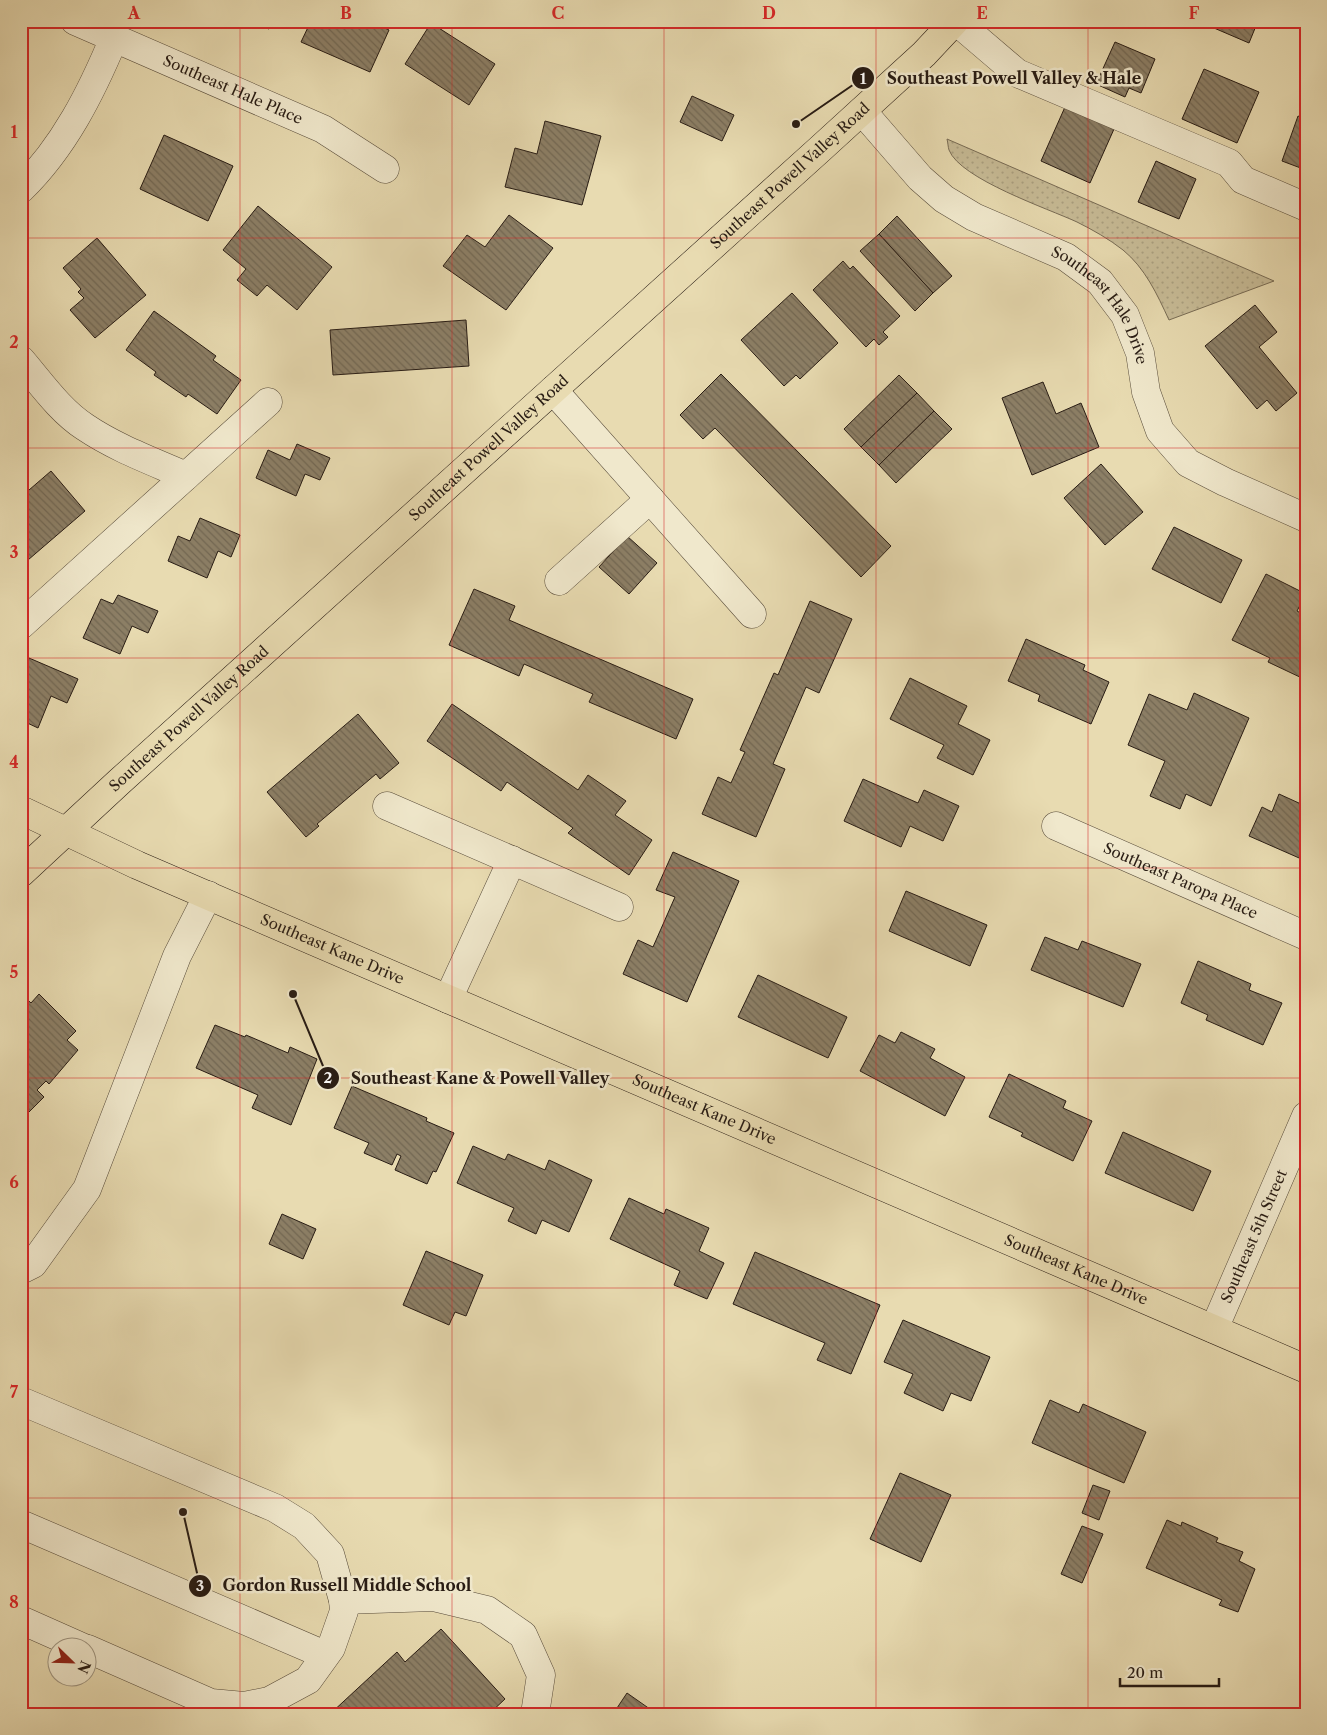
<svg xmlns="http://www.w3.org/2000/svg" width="1327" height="1735" font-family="'Libre Caslon Text',serif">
  <defs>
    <pattern id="grass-dots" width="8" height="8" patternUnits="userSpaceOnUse" patternTransform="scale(1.25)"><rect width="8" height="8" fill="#c7bb96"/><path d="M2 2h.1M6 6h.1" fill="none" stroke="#aba080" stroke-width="1.8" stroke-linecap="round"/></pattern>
    <pattern id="building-back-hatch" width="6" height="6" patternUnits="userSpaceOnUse" patternTransform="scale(1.25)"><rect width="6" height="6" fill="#8c7f66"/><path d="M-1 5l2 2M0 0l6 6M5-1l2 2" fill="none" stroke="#726753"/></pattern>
  </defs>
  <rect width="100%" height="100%" fill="#e8dbb1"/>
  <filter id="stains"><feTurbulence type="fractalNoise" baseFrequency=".004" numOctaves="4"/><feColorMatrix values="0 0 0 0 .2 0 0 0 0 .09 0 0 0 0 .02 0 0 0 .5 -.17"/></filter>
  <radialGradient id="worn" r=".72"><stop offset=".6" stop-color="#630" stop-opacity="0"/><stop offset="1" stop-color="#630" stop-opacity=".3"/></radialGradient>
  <path fill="url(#grass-dots)" stroke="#786c55" d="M947 139 1274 281 1169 320C1157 294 1145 268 1123 250 1109 239 1093 230 1077 222 1049 209 960 179 949 150 948 147 948 143 947 139Z"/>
  <g fill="url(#building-back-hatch)" stroke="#281c14">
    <path d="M250 21H272L269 29Z"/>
    <path d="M311 21H370L389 30 370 72 301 42Z"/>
    <path d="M1208 21H1258L1249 43 1207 25Z"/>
    <path d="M431 23 495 64 469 105 405 64Z"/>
    <path d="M1115 42 1155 59 1141 93 1129 88 1125 97 1096 84Z"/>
    <path d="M1204 69 1259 92 1237 143 1182 119Z"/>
    <path d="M692 96 734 115 722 141 680 122Z"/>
    <path d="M1065 107 1114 129 1090 183 1041 161Z"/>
    <path d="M1298 116 1306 119V170L1282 161Z"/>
    <path d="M545 121 601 136 582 205 505 187 515 148 537 154Z"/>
    <path d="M164 135 233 166 208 221 140 189Z"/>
    <path d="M1156 161 1196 179 1179 219 1138 202Z"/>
    <path d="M258 206 332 267 297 310 267 285 257 296 237 280 246 269 223 250Z"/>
    <path d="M509 215 553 248 506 310 443 266 467 235 485 247Z"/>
    <path d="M897 216 952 276 933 293 879 234Z"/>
    <path d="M879 234 933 293 915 311 860 251Z"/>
    <path d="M97 238 146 295 95 338 70 310 84 298 78 292 81 289 63 268Z"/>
    <path d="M843 261 850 269 853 266 900 316 883 332 888 337 879 345 874 339 866 347 813 290Z"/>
    <path d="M792 293 838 343 800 379 796 375 784 386 741 340Z"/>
    <path d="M1255 305 1277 332 1259 347 1297 393 1276 411 1267 400 1257 409 1205 346Z"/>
    <path d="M154 311 216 356 213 360 241 380 217 414 188 394 186 397 154 375 156 372 126 350Z"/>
    <path d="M466 320 469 366 333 375 330 330Z"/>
    <path d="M721 374 891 546 861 577 715 428 703 439 680 415Z"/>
    <path d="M899 375 917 393 861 447 844 429Z"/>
    <path d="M1043 382 1056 414 1081 403 1099 447 1032 475 1002 398Z"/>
    <path d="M917 393 934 411 879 465 861 447Z"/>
    <path d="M934 411 952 429 896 483 879 465Z"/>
    <path d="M297 444 330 458 320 480 305 474 296 496 256 478 268 450 290 460Z"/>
    <path d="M1101 464 1143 512 1105 545 1064 498Z"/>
    <path d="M51 471 85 511 21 566V481L29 490Z"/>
    <path d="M200 518 240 535 231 557 218 551 207 578 168 561 178 536 190 541Z"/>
    <path d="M1174 527 1242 560 1221 603 1152 569Z"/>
    <path d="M627 536 657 563 629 594 599 567Z"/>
    <path d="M1266 574 1306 594 1297 611 1306 616V675L1304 679 1268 662 1270 658 1232 640Z"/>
    <path d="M474 589 515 606 509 620 693 699 676 739 589 702 593 694 524 664 519 676 449 645Z"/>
    <path d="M118 595 158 611 148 633 132 626 120 654 83 638 101 599 113 604Z"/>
    <path d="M810 601 852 619 819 693 806 687 773 764 785 769 756 837 702 814 718 777 731 783 745 752 740 750 774 673 778 675Z"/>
    <path d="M1026 639 1085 665 1083 670 1109 682 1091 724 1038 701 1040 695 1008 681Z"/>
    <path d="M29 658 78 679 67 703 51 696 38 728 21 720V674Z"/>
    <path d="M910 678 967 706 958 724 990 740 973 775 937 758 944 745 890 719Z"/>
    <path d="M1194 693 1249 718 1211 806 1186 794 1180 809 1150 796 1165 761 1128 745 1149 694 1187 710Z"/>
    <path d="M452 704 578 790 588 775 626 801 615 815 652 840 629 875 568 833 573 828 507 782 501 791 427 741Z"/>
    <path d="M358 714 399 763 380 779 376 774 317 824 319 826 306 837 267 792Z"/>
    <path d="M863 779 918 803 924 790 959 806 943 841 910 826 901 847 844 821Z"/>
    <path d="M1279 794 1301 804 1306 794V861L1249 836 1262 807 1272 812Z"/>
    <path d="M673 852 739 881 687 1002 623 974 638 940 653 947 675 897 656 890Z"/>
    <path d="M906 891 987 925 970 966 889 931Z"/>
    <path d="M1045 937 1078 950 1082 941 1141 964 1123 1007 1031 970Z"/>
    <path d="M1198 961 1251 984 1249 990 1282 1003 1263 1045 1206 1020 1208 1015 1181 1003Z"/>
    <path d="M758 975 847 1017 828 1058 738 1017Z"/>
    <path d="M21 994 31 1003 39 994 76 1031 67 1040 78 1050 49 1084 46 1081 37 1090 44 1097 23 1118 21 1116Z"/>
    <path d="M215 1025 245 1037 246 1035 288 1053 290 1047 317 1059 291 1125 252 1108 258 1095 196 1068Z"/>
    <path d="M901 1032 935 1049 930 1058 965 1077 945 1116 860 1071 879 1035 895 1043Z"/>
    <path d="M1009 1074 1066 1101 1063 1108 1092 1121 1073 1161 1021 1136 1023 1133 989 1117Z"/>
    <path d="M352 1086 427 1118 426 1121 454 1133 436 1172 433 1171 427 1184 395 1170 401 1156 397 1154 392 1165 364 1153 369 1143 334 1128Z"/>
    <path d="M1123 1132 1211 1171 1193 1211 1105 1173Z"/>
    <path d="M473 1146 505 1160 508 1154 545 1170 549 1160 592 1180 569 1232 542 1220 536 1234 508 1221 514 1208 457 1183Z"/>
    <path d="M629 1198 664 1214 666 1209 709 1228 699 1251 724 1263 707 1299 674 1285 680 1271 610 1239Z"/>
    <path d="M282 1214 316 1229 303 1259 269 1244Z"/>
    <path d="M426 1251 483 1275 466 1316 455 1312 449 1325 403 1305Z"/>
    <path d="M755 1252 880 1305 851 1374 817 1360 825 1343 733 1304Z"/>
    <path d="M903 1320 990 1357 971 1401 951 1393 943 1411 904 1393 913 1374 884 1362Z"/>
    <path d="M1050 1400 1079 1413 1083 1404 1146 1432 1124 1483 1032 1443Z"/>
    <path d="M900 1473 951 1495 921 1562 870 1539Z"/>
    <path d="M1093 1485 1110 1491 1099 1520 1082 1513Z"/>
    <path d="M1167 1520 1181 1526 1182 1522 1218 1538 1216 1542 1243 1552 1239 1561 1255 1569 1238 1612 1219 1605 1222 1600 1146 1568Z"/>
    <path d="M1082 1526 1103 1534 1082 1583 1061 1574Z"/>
    <path d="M441 1629 505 1699 489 1714H330L397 1652 405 1662Z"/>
    <path d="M627 1693 657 1714H613Z"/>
  </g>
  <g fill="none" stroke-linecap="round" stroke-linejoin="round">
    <g stroke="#584c3b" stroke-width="29">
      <g id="minor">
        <path id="s1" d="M75 21 323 129 385 169"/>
        <path d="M956 21 1017 73 1229 163 1243 180 1306 207"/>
        <path id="s2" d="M862 111 920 178 944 199 974 217 1066 257 1100 282 1125 315 1140 353 1146 392 1160 431 1188 463 1225 482 1306 518"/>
        <path d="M21 189C64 147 91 93 114 38"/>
        <path d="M21 360C40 382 60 411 85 427 116 448 152 461 186 476"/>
        <path d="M553 390 752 614"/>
        <path d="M559 581 650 499"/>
        <path d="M21 625 268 402"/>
        <path d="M387 806 619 907"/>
        <path id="s3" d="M1056 826 1306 936"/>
        <path d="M448 999 512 860"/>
        <path d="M21 1270 33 1264 87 1189 177 956 208 895"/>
        <path id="s4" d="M1214 1329 1306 1116"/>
        <path d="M21 1401 275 1508 304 1526 330 1554 343 1600 344 1611 331 1648 308 1680 269 1701 244 1706 211 1703 88 1649"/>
        <path d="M21 1524 325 1655"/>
        <path d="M343 1600 433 1597 487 1610 523 1635 541 1675 535 1714"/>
        <path d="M21 1620 84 1648"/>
      </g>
    </g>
    <g stroke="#281c14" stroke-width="29">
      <g id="major">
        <path id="s5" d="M21 810 137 865 1306 1369"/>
        <path id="s6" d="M21 873 119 782 820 149 924 54 955 21"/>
      </g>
    </g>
    <use href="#minor" stroke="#f0e8cc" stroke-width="28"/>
    <use href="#major" stroke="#e8dbb1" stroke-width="28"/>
  </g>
  <path fill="none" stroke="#d62828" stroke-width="1" stroke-opacity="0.55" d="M240 21V1714M452 21V1714M664 21V1714M876 21V1714M1088 21V1714M21 238H1306M21 448H1306M21 658H1306M21 868H1306M21 1078H1306M21 1288H1306M21 1498H1306"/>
  <g text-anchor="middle" stroke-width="5" stroke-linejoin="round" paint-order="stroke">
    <g font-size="15" fill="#281c14" stroke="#f0e8cc">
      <text dy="5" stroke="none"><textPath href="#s1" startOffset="172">Southeast Hale Place</textPath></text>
      <text dy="5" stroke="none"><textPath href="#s6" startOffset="1038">Southeast Powell Valley Road</textPath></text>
      <text dy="5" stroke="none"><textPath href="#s2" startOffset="316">Southeast Hale Drive</textPath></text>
      <text dy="5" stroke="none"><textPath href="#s6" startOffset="632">Southeast Powell Valley Road</textPath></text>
      <text dy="5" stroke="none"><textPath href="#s6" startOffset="228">Southeast Powell Valley Road</textPath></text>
      <text dy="5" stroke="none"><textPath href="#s3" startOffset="136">Southeast Paropa Place</textPath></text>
      <text dy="5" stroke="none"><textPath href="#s5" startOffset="341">Southeast Kane Drive</textPath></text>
      <text dy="5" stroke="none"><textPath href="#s5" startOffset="746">Southeast Kane Drive</textPath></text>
      <text dy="5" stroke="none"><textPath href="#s4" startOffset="101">Southeast 5th Street</textPath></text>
      <text dy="5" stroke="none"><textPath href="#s5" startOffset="1151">Southeast Kane Drive</textPath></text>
    </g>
  </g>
  <path fill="none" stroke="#281c14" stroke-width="2" d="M796 124L863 78M293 994L328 1078M183 1512L200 1586"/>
  <g fill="#281c14" stroke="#f0e8cc" stroke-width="2">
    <circle cx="796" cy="124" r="5"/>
    <circle cx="293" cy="994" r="5"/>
    <circle cx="183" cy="1512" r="5"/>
    <circle cx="863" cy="78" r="12"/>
    <circle cx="328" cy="1078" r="12"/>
    <circle cx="200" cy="1586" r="12"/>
  </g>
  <g font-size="15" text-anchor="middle" font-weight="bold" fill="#fff">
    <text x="863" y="84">1</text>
    <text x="328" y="1083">2</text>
    <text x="200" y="1591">3</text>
  </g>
  <g font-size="16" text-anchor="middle" font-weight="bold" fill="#281c14" stroke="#f0e8cc" stroke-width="5" stroke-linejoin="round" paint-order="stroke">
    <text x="1014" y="84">Southeast Powell Valley &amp; Hale</text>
    <text x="480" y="1084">Southeast Kane &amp; Powell Valley</text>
    <text x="347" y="1591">Gordon Russell Middle School</text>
  </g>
  <rect width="1327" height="1735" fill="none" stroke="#e8dbb1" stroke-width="55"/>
  <g transform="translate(72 1662) rotate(113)"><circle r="24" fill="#f0e8cc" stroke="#a09682"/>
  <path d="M0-4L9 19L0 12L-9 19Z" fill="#8f2418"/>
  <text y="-8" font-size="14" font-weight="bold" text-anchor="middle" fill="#281c14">N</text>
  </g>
  <path d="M1120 1678v8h99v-8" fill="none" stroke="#281c14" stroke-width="2.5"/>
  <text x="1127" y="1678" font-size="15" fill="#281c14" stroke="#f0e8cc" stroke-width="4" paint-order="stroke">20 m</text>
  <rect x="28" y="28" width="1272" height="1680" fill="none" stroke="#d62828" stroke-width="2"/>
  <g font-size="16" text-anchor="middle" font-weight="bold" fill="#d62828">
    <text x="134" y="19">A</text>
    <text x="346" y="19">B</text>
    <text x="558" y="19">C</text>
    <text x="769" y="19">D</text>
    <text x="982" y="19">E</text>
    <text x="1194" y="19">F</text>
    <text x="14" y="138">1</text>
    <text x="14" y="348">2</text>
    <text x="14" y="558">3</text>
    <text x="14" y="768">4</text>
    <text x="14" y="978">5</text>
    <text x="14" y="1188">6</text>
    <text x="14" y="1398">7</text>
    <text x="14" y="1608">8</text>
  </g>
  <rect width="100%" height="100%" filter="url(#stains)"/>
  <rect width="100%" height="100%" fill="url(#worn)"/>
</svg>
